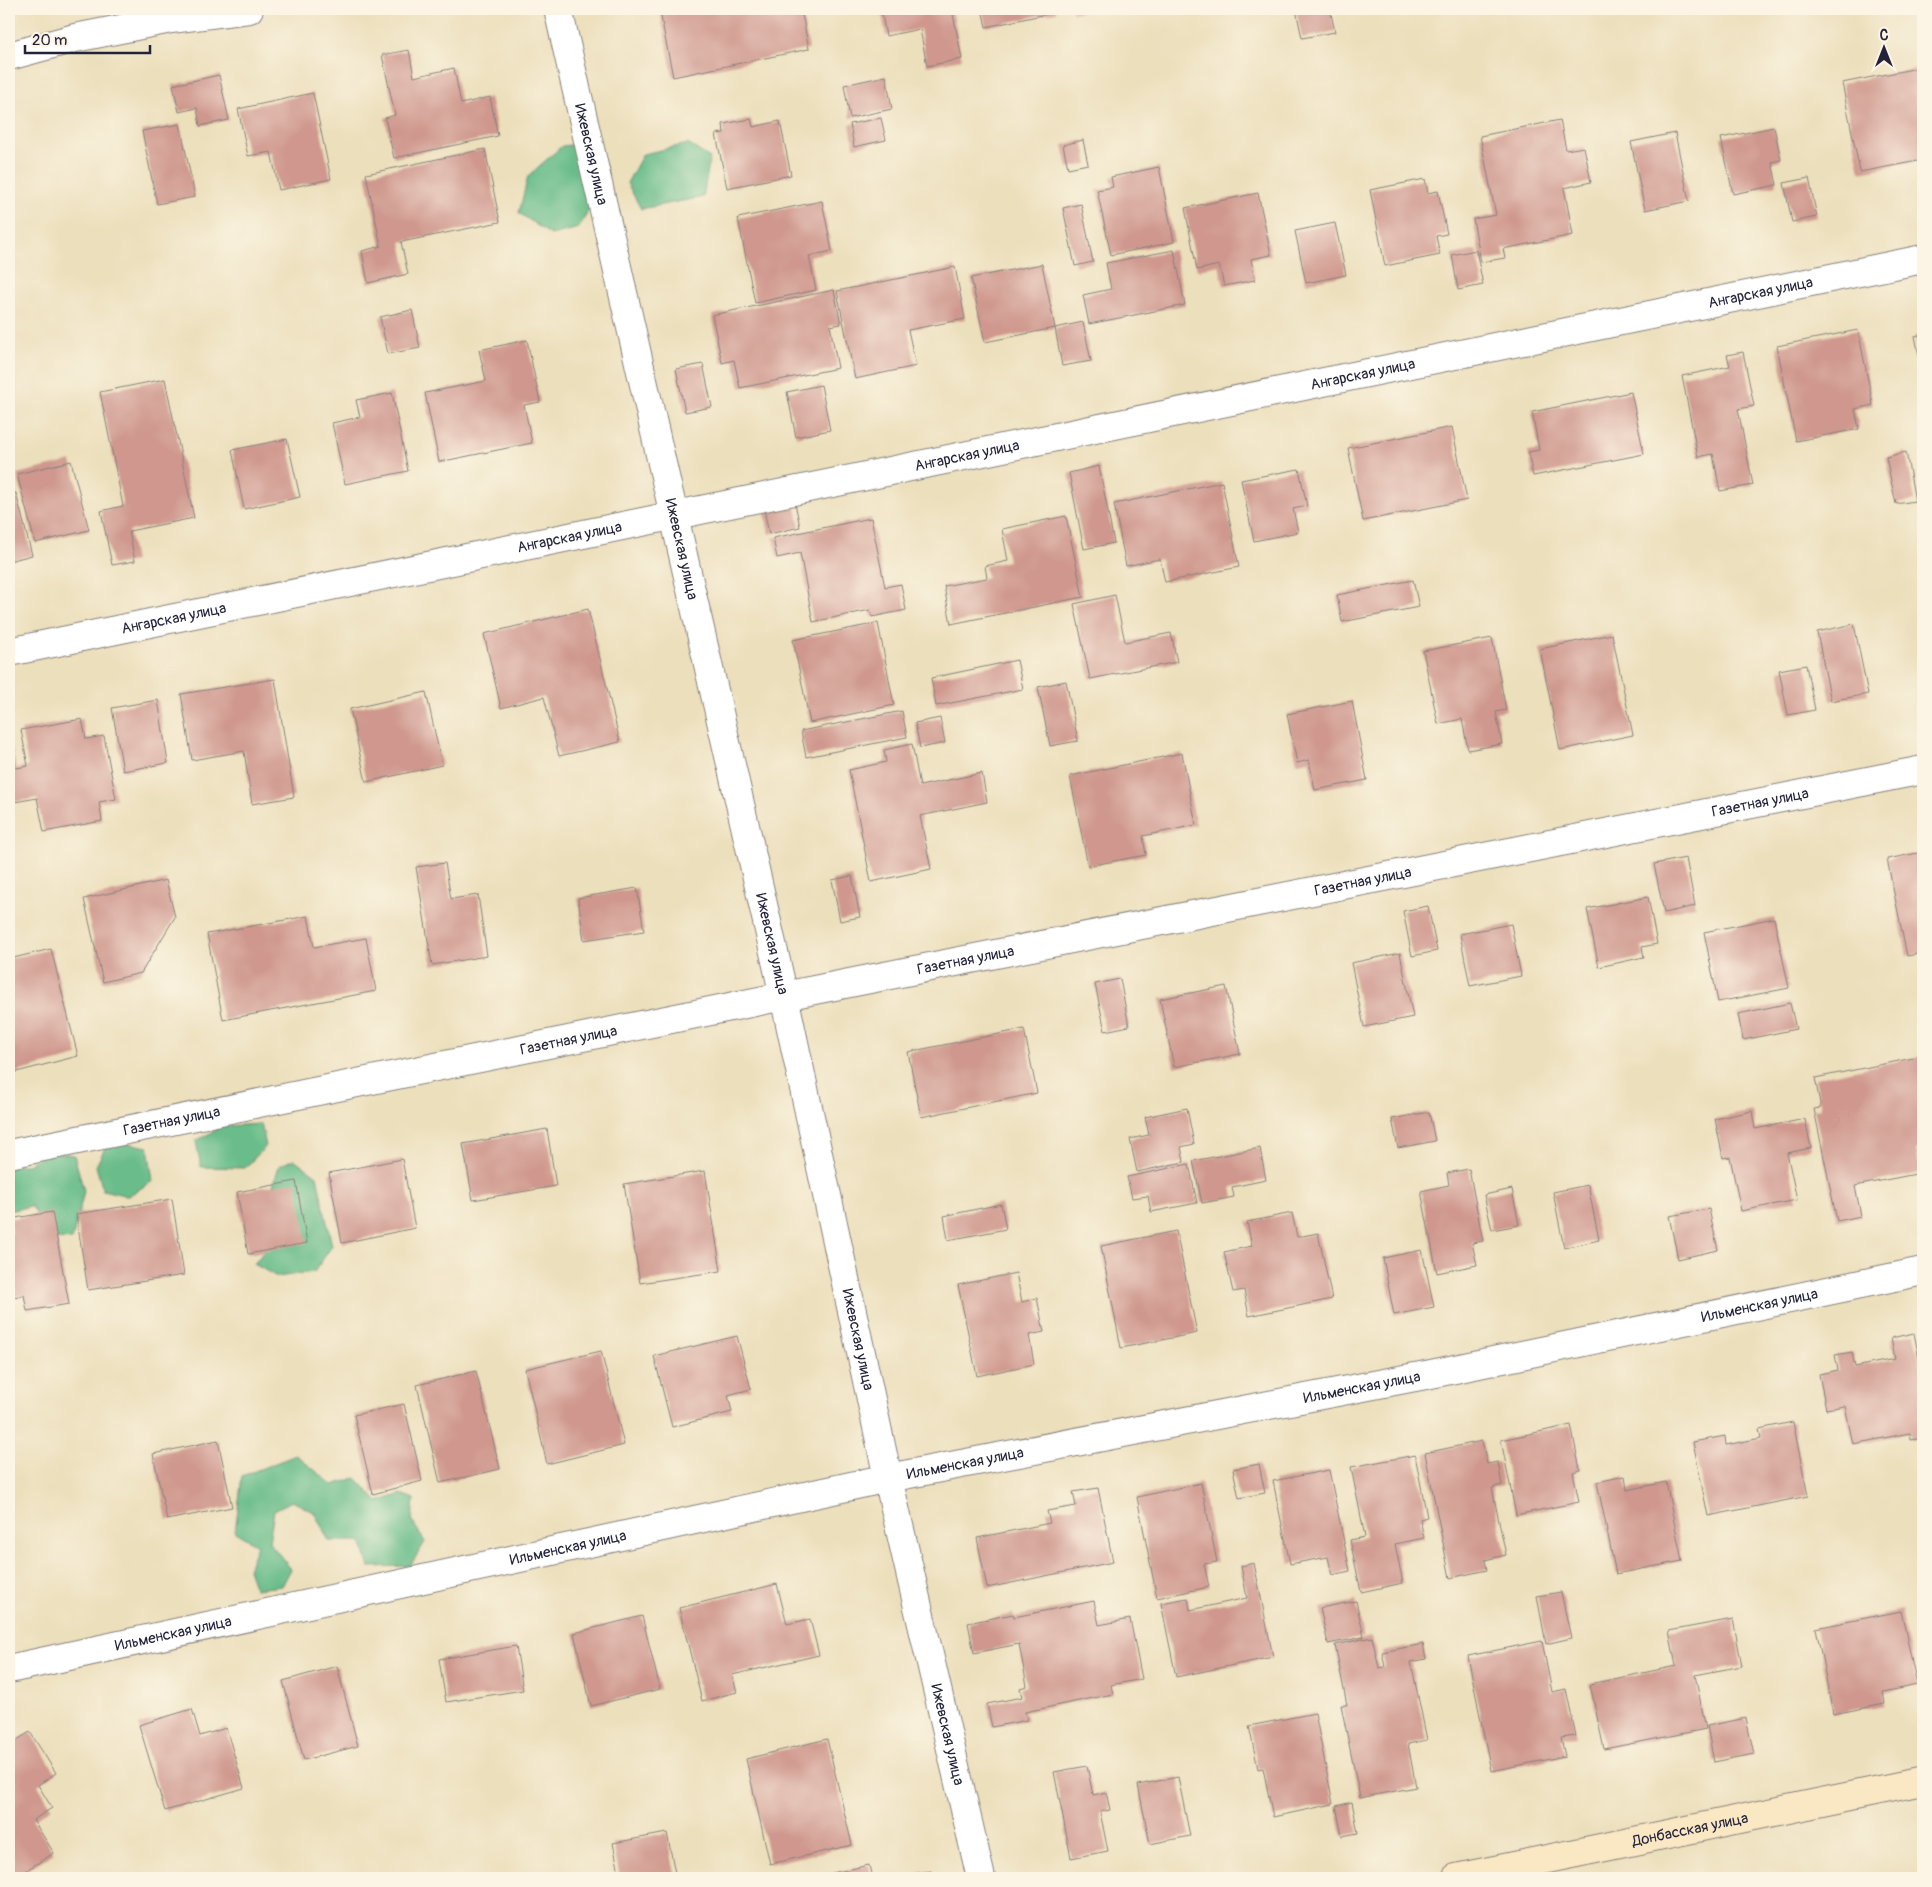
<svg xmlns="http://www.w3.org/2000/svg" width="1932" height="1887" font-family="Pangolin,sans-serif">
  <rect width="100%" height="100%" fill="#fcf5e5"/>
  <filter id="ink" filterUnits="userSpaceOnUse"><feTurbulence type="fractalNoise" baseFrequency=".02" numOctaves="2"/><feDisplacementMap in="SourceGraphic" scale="10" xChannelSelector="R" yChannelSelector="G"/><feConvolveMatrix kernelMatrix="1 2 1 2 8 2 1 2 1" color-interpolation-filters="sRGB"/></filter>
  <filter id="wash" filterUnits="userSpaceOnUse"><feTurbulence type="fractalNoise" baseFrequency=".0096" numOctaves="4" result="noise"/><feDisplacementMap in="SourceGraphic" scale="20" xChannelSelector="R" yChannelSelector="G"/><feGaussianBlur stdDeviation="1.12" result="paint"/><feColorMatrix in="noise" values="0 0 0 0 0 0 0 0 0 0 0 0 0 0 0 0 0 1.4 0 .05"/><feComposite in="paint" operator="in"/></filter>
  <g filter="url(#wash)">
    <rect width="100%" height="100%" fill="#ecdfbc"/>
    <g fill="#6abd8a" stroke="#467062">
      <path d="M596 142 608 174 579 228 551 235 519 213 528 176 562 146Z"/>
      <path d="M688 144 710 158 703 197 641 209 627 183 643 154Z"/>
      <path d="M261 1124 266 1146 245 1168 201 1167 196 1141 223 1126Z"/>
      <path d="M126 1143 148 1147 153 1181 128 1196 103 1190 96 1166 105 1148Z"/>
      <path d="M47 1151 74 1155 84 1191 72 1240 54 1239 31 1206 9 1211V1165H28Z"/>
      <path d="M294 1159 317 1176 332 1246 314 1272 277 1277 254 1264 271 1242 270 1196 279 1166Z"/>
      <path d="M296 1455 333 1485 356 1478 378 1502 401 1494 414 1499 412 1521 425 1542 410 1566 369 1567 361 1541H329L314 1512 292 1501 274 1510 269 1542 291 1569 282 1586 255 1589 248 1569 257 1545 235 1532 242 1476Z"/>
    </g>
    <g id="blocks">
      <g fill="#cf978d">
        <path d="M677 9H801L809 49 673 77 660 12Z"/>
        <path d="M881 9H952L962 59 927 66 920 29 886 36Z"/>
        <path d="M982 9H1056V12L986 27Z"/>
        <path d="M1072 9H1088V10L1073 13Z"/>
        <path d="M1302 9H1330L1335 32 1302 38 1296 10Z"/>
        <path d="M409 50 414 77 454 68 461 104 490 97 498 136 394 158 385 118 395 115 382 55Z"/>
        <path d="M1923 67V160L1860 172 1842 83Z"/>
        <path d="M219 75 229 120 200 126 197 108 179 112 173 85Z"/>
        <path d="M886 76 892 109 850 118 844 85Z"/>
        <path d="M313 93 331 179 279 190 271 152 248 156 238 109Z"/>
        <path d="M881 118 886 140 854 147 850 124Z"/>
        <path d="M751 119 753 127 780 121 791 175 727 188 716 134 724 133 723 124Z"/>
        <path d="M1560 120 1566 150 1584 147 1591 182 1564 188 1573 235 1503 249 1505 258 1481 262 1473 219 1496 215 1480 136Z"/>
        <path d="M180 124 195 197 157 204 142 131Z"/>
        <path d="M1774 127 1781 160 1772 162 1777 185 1733 194 1721 138Z"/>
        <path d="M1675 133 1689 201 1645 210 1631 142Z"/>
        <path d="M1083 140 1088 164 1068 168 1063 145Z"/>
        <path d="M485 149 500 222 401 242 408 274 368 283 362 251 381 246 366 174Z"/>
        <path d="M1159 167 1174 242 1111 255 1097 190 1113 187 1111 177Z"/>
        <path d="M1809 178 1817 217 1792 222 1784 183Z"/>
        <path d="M1425 179 1428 193 1438 191 1447 234 1436 236 1440 255 1385 266 1370 190Z"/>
        <path d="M1258 193 1271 255 1251 259 1255 280 1224 286 1219 265 1197 270 1185 208Z"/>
        <path d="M822 201 832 251 809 256 816 290 755 303 738 218Z"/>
        <path d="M1081 204 1093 262 1075 266 1063 208Z"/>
        <path d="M1335 223 1346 275 1306 283 1295 231Z"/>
        <path d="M1174 250 1185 305 1089 324 1083 295 1111 289 1106 263Z"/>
        <path d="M1476 250 1483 285 1458 290 1452 255Z"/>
        <path d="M1042 264 1055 328 1083 322 1091 361 1062 366 1055 328 985 342 971 278Z"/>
        <path d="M955 267 965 319 908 330 916 366 855 379 837 291Z"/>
        <path d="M834 290 841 324 830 326 838 368 740 388 734 360 722 363 712 315Z"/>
        <path d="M412 310 420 348 388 354 380 317Z"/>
        <path d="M1858 330 1873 405 1855 409 1859 429 1796 441 1777 346Z"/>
        <path d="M1923 334V370H1922L1915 336Z"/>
        <path d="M527 340 540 402 524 405 532 443 439 462 425 393 486 381 479 350Z"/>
        <path d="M1743 352 1754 406 1738 409 1753 485 1720 491 1713 454 1698 457 1682 376 1730 366 1727 355Z"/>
        <path d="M703 364 712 407 685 412 676 369Z"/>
        <path d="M165 379 194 518 129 531 135 561 112 565 101 511 123 506 100 392Z"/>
        <path d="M1923 379V403H1922L1918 380Z"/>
        <path d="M821 385 830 430 796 437 787 392Z"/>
        <path d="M1631 392 1644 454 1533 476 1528 452 1539 450 1532 412Z"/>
        <path d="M392 393 408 471 345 484 332 423 360 417 356 400Z"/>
        <path d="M1452 427 1467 500 1363 521 1348 448Z"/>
        <path d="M287 439 300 497 244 509 232 450Z"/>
        <path d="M1906 452 1915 501 1896 504 1886 457Z"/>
        <path d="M71 461 89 530 35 543 17 474Z"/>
        <path d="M1099 466 1114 543 1084 549 1069 473Z"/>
        <path d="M1299 469 1307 506 1293 509 1298 532 1254 541 1241 480Z"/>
        <path d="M1222 482 1239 567 1165 582 1160 559 1126 566 1114 504Z"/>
        <path d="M16 493 32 555 9 561V495Z"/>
        <path d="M795 503 800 527 769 534 764 509Z"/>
        <path d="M1066 516 1083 597 951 624 944 586 987 578 985 566 1008 561 1002 529Z"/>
        <path d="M871 518 885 587 901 584 906 610 872 617 870 610 813 622 800 553 777 558 773 538Z"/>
        <path d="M1413 580 1419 607 1342 622 1337 595Z"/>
        <path d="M1115 595 1125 642 1171 633 1177 662 1090 679 1074 604Z"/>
        <path d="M588 609 620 742 559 756 544 697 501 708 484 634Z"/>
        <path d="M878 623 894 705 810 723 793 640Z"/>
        <path d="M1854 624 1868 694 1831 701 1817 632Z"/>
        <path d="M1612 634 1633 735 1560 750 1540 649Z"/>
        <path d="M1492 638 1506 710 1496 712 1502 744 1468 750 1462 719 1438 724 1423 651Z"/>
        <path d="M1017 660 1023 689 936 706 931 678Z"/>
        <path d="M1806 665 1815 710 1788 715 1779 670Z"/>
        <path d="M275 679 294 797 252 804 244 751 192 760 181 694Z"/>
        <path d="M1066 681 1078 741 1050 746 1038 687Z"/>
        <path d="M426 692 442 765 366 782 350 709Z"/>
        <path d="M158 700 168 763 123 771 112 708Z"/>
        <path d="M1352 701 1367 780 1315 790 1309 760 1297 763 1287 714Z"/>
        <path d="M902 711 907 737 806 757 801 731Z"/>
        <path d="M940 718 945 743 920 748 915 723Z"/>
        <path d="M82 719 86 739 104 736 116 799 99 802 102 821 44 832 37 798 9 803V735L16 768 28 766 21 730Z"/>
        <path d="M912 744 920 786 982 773 987 802 920 816 931 869 871 882 849 770 886 762 884 750Z"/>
        <path d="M1182 753 1196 825 1143 836 1146 855 1088 866 1070 776Z"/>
        <path d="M1923 852V953L1907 956 1887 859Z"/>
        <path d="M1686 858 1695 906 1664 913 1654 864Z"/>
        <path d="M445 863 451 899 478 895 487 956 432 965 416 867Z"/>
        <path d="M852 876 860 917 840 921 832 880Z"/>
        <path d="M166 880 175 917 141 973 103 982 84 899Z"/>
        <path d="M637 888 644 931 584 940 578 898Z"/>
        <path d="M1648 897 1657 944 1642 947 1644 957 1599 967 1587 909Z"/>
        <path d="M1428 906 1437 951 1412 956 1403 911Z"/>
        <path d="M308 916 314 947 366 938 376 991 223 1020 207 934Z"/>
        <path d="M1774 918 1789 988 1718 1002 1704 932Z"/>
        <path d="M1511 924 1521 976 1470 986 1460 934Z"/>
        <path d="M51 949 78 1056 9 1074V959Z"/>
        <path d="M1400 953 1413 1017 1364 1027 1351 963Z"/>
        <path d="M1120 979 1129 1026 1105 1031 1095 984Z"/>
        <path d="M1226 986 1240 1054 1174 1067 1160 999Z"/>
        <path d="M1790 1003 1796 1029 1743 1040 1738 1014Z"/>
        <path d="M1024 1029 1037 1093 921 1117 908 1052Z"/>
        <path d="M1923 1056V1148L1916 1150 1921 1173 1855 1186 1861 1216 1837 1221 1814 1109 1821 1108 1815 1078Z"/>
        <path d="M1187 1108 1194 1144 1181 1147 1184 1162 1137 1172 1130 1139 1149 1135 1145 1117Z"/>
        <path d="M1752 1111 1755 1129 1805 1119 1811 1148 1787 1153 1797 1200 1741 1211 1730 1157 1723 1158 1715 1119Z"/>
        <path d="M1429 1112 1435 1141 1398 1148 1392 1119Z"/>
        <path d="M547 1129 556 1186 473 1200 463 1144Z"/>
        <path d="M1260 1148 1266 1180 1232 1187 1234 1197 1202 1203 1193 1161Z"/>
        <path d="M402 1159 415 1228 342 1243 329 1173Z"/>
        <path d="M1189 1164 1197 1203 1151 1212 1148 1196 1132 1198 1127 1177Z"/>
        <path d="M1469 1169 1483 1241 1472 1243 1477 1265 1437 1273 1421 1191 1449 1185 1447 1173Z"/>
        <path d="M705 1171 721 1271 640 1283 624 1184Z"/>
        <path d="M296 1181 307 1243 248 1254 237 1192Z"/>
        <path d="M1588 1185 1599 1240 1564 1248 1553 1192Z"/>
        <path d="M1512 1189 1519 1225 1492 1230 1484 1195Z"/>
        <path d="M172 1199 184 1275 88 1290 76 1214Z"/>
        <path d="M1001 1204 1006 1229 948 1240 944 1216Z"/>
        <path d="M1709 1209 1718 1250 1678 1259 1669 1216Z"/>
        <path d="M52 1212 69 1304 27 1311 24 1295 9 1298V1234L12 1233 9 1219Z"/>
        <path d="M1292 1213 1297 1237 1318 1233 1332 1299 1249 1316 1244 1290 1233 1292 1224 1252 1252 1246 1247 1222Z"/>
        <path d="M1176 1231 1197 1333 1121 1348 1101 1246Z"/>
        <path d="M1422 1250 1434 1307 1394 1315 1383 1258Z"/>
        <path d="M1016 1273 1022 1302 1037 1298 1044 1332 1029 1335 1034 1364 977 1376 958 1285Z"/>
        <path d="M1914 1333 1923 1379V1438L1911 1440 1910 1433 1853 1444 1845 1406 1826 1409 1819 1374 1838 1370 1835 1355 1852 1352 1855 1367 1895 1359 1891 1338Z"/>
        <path d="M737 1336 751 1389 728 1395 732 1412 672 1427 654 1356Z"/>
        <path d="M601 1351 624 1445 547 1464 525 1369Z"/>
        <path d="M476 1371 500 1469 440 1483 417 1385Z"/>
        <path d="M404 1404 422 1481 373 1494 354 1415Z"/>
        <path d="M1793 1422 1808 1496 1708 1516 1693 1442 1725 1436 1726 1445 1761 1438 1759 1429Z"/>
        <path d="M1571 1425 1580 1470 1573 1472 1579 1502 1516 1515 1501 1440Z"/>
        <path d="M218 1440 232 1507 167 1520 153 1454Z"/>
        <path d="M1482 1441 1487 1464 1498 1462 1502 1485 1492 1488 1506 1555 1485 1560 1487 1570 1450 1578 1425 1453Z"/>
        <path d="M1415 1455 1427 1517 1420 1519 1424 1538 1395 1544 1403 1583 1361 1592 1350 1540 1365 1537 1351 1467Z"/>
        <path d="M1259 1464 1265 1493 1239 1498 1233 1469Z"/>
        <path d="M1329 1470 1350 1571 1332 1575 1328 1557 1290 1564 1273 1481Z"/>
        <path d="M1625 1476 1627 1490 1666 1482 1682 1561 1616 1574 1597 1482Z"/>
        <path d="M1201 1483 1217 1562 1204 1564 1209 1587 1157 1598 1137 1497Z"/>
        <path d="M1098 1488 1113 1562 987 1588 977 1538 1050 1523 1047 1511 1076 1506 1073 1492Z"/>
        <path d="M1254 1563 1273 1657 1176 1677 1161 1603 1188 1598 1190 1610 1247 1598 1241 1566Z"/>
        <path d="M777 1584 787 1624 810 1619 819 1655 732 1675 737 1692 702 1701 679 1608Z"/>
        <path d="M1561 1592 1571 1638 1546 1644 1537 1596Z"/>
        <path d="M1094 1601 1099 1625 1130 1619 1142 1679 1111 1685 1113 1694 1025 1712 1027 1720 992 1727 987 1704 1022 1697 1020 1688 1027 1686 1019 1644 974 1653 968 1623 1013 1614 1014 1617Z"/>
        <path d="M1356 1601 1364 1637 1328 1644 1320 1608Z"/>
        <path d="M1901 1611 1917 1685 1883 1692 1885 1704 1833 1714 1816 1628Z"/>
        <path d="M642 1616 660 1689 591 1706 574 1633Z"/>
        <path d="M1733 1619 1742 1666 1695 1675 1706 1729 1604 1749 1590 1684 1676 1666 1669 1631Z"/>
        <path d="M1372 1637 1379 1668 1385 1667 1382 1652 1423 1644 1426 1659 1411 1662 1427 1740 1408 1744 1416 1787 1360 1798 1341 1705H1347L1335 1645Z"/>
        <path d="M1542 1641 1552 1692 1566 1689 1576 1736 1561 1738 1565 1756 1491 1771 1468 1656Z"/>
        <path d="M516 1646 523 1690 446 1702 439 1659Z"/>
        <path d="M337 1666 358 1746 304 1760 283 1681Z"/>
        <path d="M192 1709 200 1736 226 1728 244 1788 165 1811 139 1725Z"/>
        <path d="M1315 1713 1333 1804 1273 1817 1263 1768 1258 1769 1249 1726Z"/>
        <path d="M1746 1718 1754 1754 1714 1762 1707 1726Z"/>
        <path d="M30 1732 56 1773 38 1785 52 1808 33 1820 54 1853 14 1878H9V1745Z"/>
        <path d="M827 1739 852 1845 770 1864 746 1759Z"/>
        <path d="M1087 1766 1093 1795 1106 1792 1110 1810 1100 1812 1108 1851 1071 1858 1054 1772Z"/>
        <path d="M1178 1777 1190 1836 1150 1844 1138 1785Z"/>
        <path d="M1352 1802 1358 1833 1342 1836 1336 1806Z"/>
        <path d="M667 1833 676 1878H620L613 1843Z"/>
        <path d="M869 1865 872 1878H815V1877Z"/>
        <path d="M931 1871 933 1878H919L918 1873Z"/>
      </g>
    </g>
  </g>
  <g filter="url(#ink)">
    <use href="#blocks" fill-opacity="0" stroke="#87807c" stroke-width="1"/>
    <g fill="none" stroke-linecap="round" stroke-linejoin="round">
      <g stroke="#87807c" stroke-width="30">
        <g id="street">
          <path id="s1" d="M558 9 784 996 888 1478 981 1878"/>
          <path d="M9 56 75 38 171 19 249 9"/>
          <path id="s2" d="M9 652 1923 259"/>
          <path id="s3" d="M9 1154 784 996 1923 770"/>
          <path id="s4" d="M9 1669 888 1478 1431 1374 1923 1271"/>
        </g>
      </g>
      <g stroke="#87807c" stroke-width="30">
        <g id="secondary">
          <path id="s5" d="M1456 1878 1923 1781"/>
        </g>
      </g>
      <use href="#street" stroke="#fff" stroke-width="28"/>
      <use href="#secondary" stroke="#fae7c3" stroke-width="28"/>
    </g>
  </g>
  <g text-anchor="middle" stroke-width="4.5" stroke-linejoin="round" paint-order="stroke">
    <g font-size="15" fill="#22223b" stroke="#fcf5e5">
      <text dy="5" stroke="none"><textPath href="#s1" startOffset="149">Ижевская улица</textPath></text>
      <text dy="5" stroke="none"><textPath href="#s2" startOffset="1788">Ангарская улица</textPath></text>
      <text dy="5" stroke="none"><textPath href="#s2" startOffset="1382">Ангарская улица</textPath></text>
      <text dy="5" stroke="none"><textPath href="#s2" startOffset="978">Ангарская улица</textPath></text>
      <text dy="5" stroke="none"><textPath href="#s2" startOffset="572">Ангарская улица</textPath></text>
      <text dy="5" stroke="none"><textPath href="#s1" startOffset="554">Ижевская улица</textPath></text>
      <text dy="5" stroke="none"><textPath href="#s2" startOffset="168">Ангарская улица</textPath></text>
      <text dy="5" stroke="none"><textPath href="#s3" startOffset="1786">Газетная улица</textPath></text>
      <text dy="5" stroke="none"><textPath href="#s3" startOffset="1381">Газетная улица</textPath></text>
      <text dy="5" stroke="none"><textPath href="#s1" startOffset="959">Ижевская улица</textPath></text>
      <text dy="5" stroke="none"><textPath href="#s3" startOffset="976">Газетная улица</textPath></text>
      <text dy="5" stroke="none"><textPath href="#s3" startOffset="571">Газетная улица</textPath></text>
      <text dy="5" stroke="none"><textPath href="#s3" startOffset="166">Газетная улица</textPath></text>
      <text dy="5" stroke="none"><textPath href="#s4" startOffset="1788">Ильменская улица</textPath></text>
      <text dy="5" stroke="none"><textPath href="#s1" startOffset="1364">Ижевская улица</textPath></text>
      <text dy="5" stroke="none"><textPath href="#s4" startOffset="1382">Ильменская улица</textPath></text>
      <text dy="5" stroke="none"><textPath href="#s4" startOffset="978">Ильменская улица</textPath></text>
      <text dy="5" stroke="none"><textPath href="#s4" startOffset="572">Ильменская улица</textPath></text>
      <text dy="5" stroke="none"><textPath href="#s4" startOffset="168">Ильменская улица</textPath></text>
      <text dy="5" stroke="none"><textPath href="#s1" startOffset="1769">Ижевская улица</textPath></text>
      <text dy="5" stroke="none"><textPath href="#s5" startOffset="239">Донбасская улица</textPath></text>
    </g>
  </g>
  <rect width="1932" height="1887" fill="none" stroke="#fcf5e5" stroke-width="30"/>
  <g transform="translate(1884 48)" stroke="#fcf5e5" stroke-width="4" paint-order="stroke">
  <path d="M0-4L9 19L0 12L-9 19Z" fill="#22223b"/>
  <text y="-8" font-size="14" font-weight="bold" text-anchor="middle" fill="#22223b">С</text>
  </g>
  <path d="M25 45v8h125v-8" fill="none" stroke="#22223b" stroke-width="2.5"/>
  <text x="32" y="45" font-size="15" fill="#22223b" stroke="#fcf5e5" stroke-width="4" paint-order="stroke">20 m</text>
</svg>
